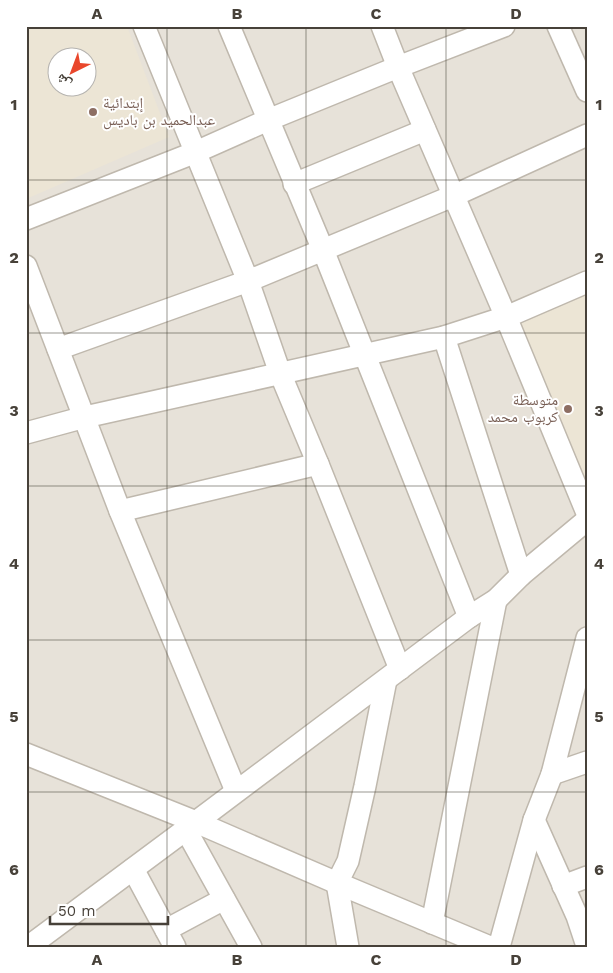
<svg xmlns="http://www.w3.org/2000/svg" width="613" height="973" font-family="'Work Sans','Noto Naskh Arabic',sans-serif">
  <rect width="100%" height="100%" fill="#f4f1ea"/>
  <path fill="#e7e2d9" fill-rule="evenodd" d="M26 26H587V947H26ZM58 58H88V88H58Z"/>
  <g fill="#ece5d5" fill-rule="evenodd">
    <path d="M26 26H127L169 137 26 199ZM58 58H88V88H58Z"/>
    <path d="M587 280V504L511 314Z"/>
  </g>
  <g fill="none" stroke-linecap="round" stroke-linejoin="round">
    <g stroke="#bfb8ad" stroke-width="24">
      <g id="minor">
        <path d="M144 26 248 281 280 373 318 464 400 669"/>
        <path d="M229 26 323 250 469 617"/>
        <path d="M382 26 398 67 506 317 587 513"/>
        <path d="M558 26 587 91"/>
        <path d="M294 184 425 130"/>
        <path d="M26 219 196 152 268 120 398 67 504 26"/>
        <path d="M26 266 120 511 236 791"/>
        <path d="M444 337 521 575"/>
        <path d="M58 349 248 281 453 196 587 135"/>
        <path d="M26 433 85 417 444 337 506 317 587 282"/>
        <path d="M120 511 318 464"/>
        <path d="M26 754 196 822 337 883 490 947"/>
        <path d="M552 774 587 762"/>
        <path d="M534 820 577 916 587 946"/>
        <path d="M186 830 251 947"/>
        <path d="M133 869 175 947"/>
        <path d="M563 886 587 877"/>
        <path d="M432 923 496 600"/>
        <path d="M166 930 224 899"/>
        <path d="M28 947 196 822 469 617 496 600 521 575 587 520"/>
        <path d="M348 947 337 883 348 861 365 786 386 680"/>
        <path d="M499 947 534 820 552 774 587 638"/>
      </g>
    </g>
    <use href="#minor" stroke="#fff" stroke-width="21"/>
  </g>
  <path fill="none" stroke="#474139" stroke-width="1" stroke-opacity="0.55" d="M167 26V947M306 26V947M446 26V947M26 180H587M26 333H587M26 486H587M26 640H587M26 792H587"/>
  <g fill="#8d6e63" stroke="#fff" stroke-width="2">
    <circle cx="93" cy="112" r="5"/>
    <circle cx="568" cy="409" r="5"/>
  </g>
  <g text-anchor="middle" stroke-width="4" stroke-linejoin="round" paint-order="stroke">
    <g font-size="15" fill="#785e54" stroke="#fff" text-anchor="start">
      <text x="103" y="108">إبتدائية<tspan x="103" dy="17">عبدالحميد بن باديس</tspan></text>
      <text x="558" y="405" text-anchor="end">متوسطة<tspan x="558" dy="17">كربوب محمد</tspan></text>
    </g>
  </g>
  <rect width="613" height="973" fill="none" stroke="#ffffff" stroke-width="55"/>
  <g transform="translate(72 72) rotate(222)"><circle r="24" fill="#ffffff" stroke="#b5b3b0"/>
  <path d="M0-4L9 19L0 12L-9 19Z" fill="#e9472c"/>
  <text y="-8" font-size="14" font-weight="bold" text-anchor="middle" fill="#474139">ش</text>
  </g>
  <path d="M50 916v8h118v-8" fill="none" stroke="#474139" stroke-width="2.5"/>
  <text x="58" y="916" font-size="15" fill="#474139" stroke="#ffffff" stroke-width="4" paint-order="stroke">50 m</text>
  <rect x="28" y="28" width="558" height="918" fill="none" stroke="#474139" stroke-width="2"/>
  <g font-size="16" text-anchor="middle" font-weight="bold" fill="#474139">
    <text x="97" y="19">A</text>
    <text x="237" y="19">B</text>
    <text x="376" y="19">C</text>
    <text x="516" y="19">D</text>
    <text x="14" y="110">1</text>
    <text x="599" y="110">1</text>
    <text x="14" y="263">2</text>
    <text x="599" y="263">2</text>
    <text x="14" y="416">3</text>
    <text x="599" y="416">3</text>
    <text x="14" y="569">4</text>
    <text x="599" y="569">4</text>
    <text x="14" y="722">5</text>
    <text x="599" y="722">5</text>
    <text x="14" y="875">6</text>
    <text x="599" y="875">6</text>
    <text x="97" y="965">A</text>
    <text x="237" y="965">B</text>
    <text x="376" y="965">C</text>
    <text x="516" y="965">D</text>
  </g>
</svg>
